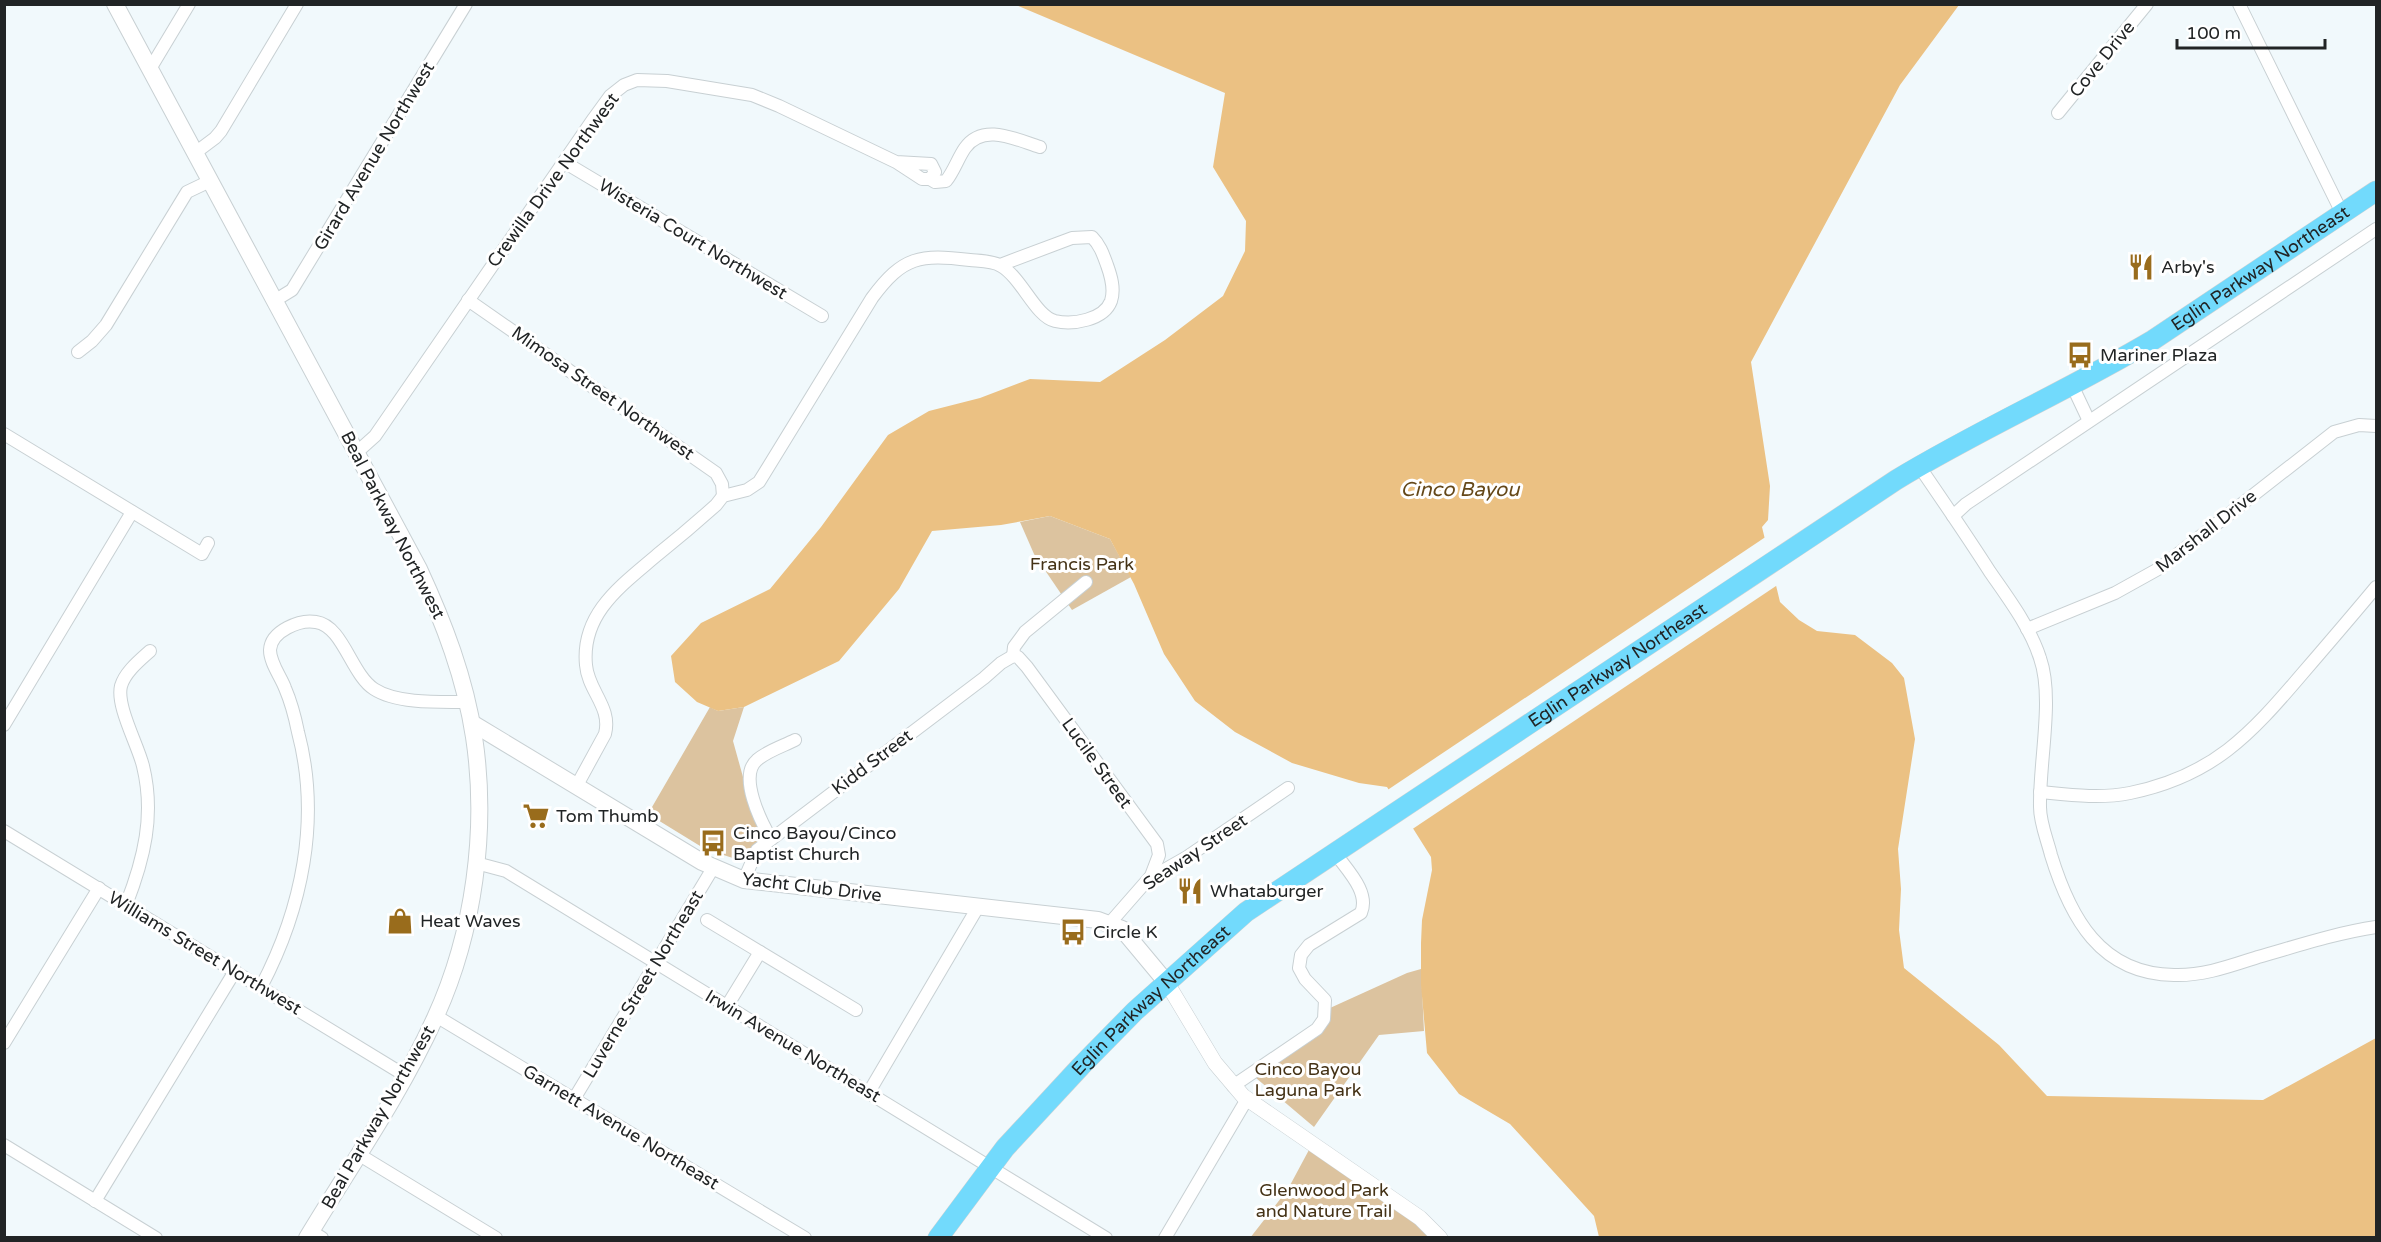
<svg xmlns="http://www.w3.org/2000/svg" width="2381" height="1242" font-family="'Varela Round',sans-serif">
  <rect width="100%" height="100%" fill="#f1f9fc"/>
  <g fill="#dcc39f">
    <path d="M1050 516 1110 539 1131 577 1072 610 1034 554 1020 522Z"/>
    <path d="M710 707 718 711 744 707 733 741 753 813 764 840 742 861 705 849 648 814Z"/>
    <path d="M1421 969 1424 1031 1379 1035 1314 1127 1256 1078 1304 1042 1330 1008 1407 973Z"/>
    <path d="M1310 1148 1436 1238H1250L1288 1189Z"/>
  </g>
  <path fill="#ebc183" d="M1016 5H1959L1900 85 1751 362 1770 486 1768 520 1762 527 1780 602 1799 620 1817 631 1855 635 1892 663 1904 678 1915 739 1898 849 1901 889 1899 930 1904 968 1999 1045 2047 1096 2263 1100 2376 1038V1237H1599L1594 1216 1510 1124 1459 1094 1427 1053 1421 985V943L1422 920 1432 870 1431 857 1387 787 1359 783 1292 763 1235 732 1195 701 1164 654 1134 584 1110 539 1050 516 1001 525 932 531 899 589 839 661 744 707 718 711 697 702 675 682 671 656 701 623 770 589 821 527 888 435 929 411 980 398 1030 379 1100 382 1165 340 1223 296 1245 251 1246 221 1213 167 1225 93Z"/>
  <path fill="#f1f9fc" d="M1767 536 1779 584 1411 830 1386 791Z"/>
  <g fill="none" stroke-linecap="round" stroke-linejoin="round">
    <g stroke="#c8d0d3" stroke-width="14">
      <g id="minor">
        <path d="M2239 4 2342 213"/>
        <path d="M150 69 189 4"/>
        <path d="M2058 113 2147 4"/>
        <path d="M195 153 215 138 221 131 297 4"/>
        <path d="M564 162 822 316"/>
        <path d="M930 179 935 182 946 181C954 171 958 158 965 148 983 122 1017 140 1040 147"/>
        <path d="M468 300 716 473 722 484 723 496"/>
        <path d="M274 301 292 290 466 4"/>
        <path d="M78 352 92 341 106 325 187 192 210 181"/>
        <path d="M2072 385 2089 421"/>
        <path d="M4 434 202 554 208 543"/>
        <path d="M356 453 375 436 594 118 610 96 624 85 637 80 667 81 752 95 779 106 896 162 931 164 935 172 930 179H922L896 162"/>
        <path d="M1919 466C1943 501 1967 536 1990 572 2008 598 2030 627 2040 658 2054 698 2039 762 2040 807 2040 823 2047 839 2051 855 2070 917 2100 974 2174 975 2203 976 2230 966 2258 957 2297 946 2336 933 2376 927"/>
        <path d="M1953 516 1966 504 2376 229"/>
        <path d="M2027 629 2115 593 2160 568 2334 432 2359 425 2376 426"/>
        <path d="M1013 656 1018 657 1027 667 1157 844 1159 855 1151 876 1109 924"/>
        <path d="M1013 656 1014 647 1025 632 1086 582"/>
        <path d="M4 725 132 512"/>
        <path d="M576 787 605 734C612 707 588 691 586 665 581 613 622 585 657 555 677 539 697 522 716 505L723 496 747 490 759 482 872 298C903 256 920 254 970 260 979 261 994 261 1001 266 1022 278 1035 316 1055 321 1073 325 1104 320 1111 301 1115 289 1111 276 1107 265 1103 254 1100 245 1092 237L1072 238 1000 265"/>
        <path d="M2040 792C2070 795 2100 799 2130 793 2213 776 2250 735 2302 674 2327 645 2352 616 2376 587"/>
        <path d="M4 831 406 1076"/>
        <path d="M771 839C761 822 738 776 757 760 767 751 783 746 795 740"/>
        <path d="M476 863 506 871 1106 1238"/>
        <path d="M1150 878 1187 857 1288 788"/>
        <path d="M744 880 757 850 984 678 1001 663 1013 656"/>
        <path d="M126 905C144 859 155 815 143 766 138 745 116 706 121 686 125 672 140 660 150 651"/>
        <path d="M707 920 856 1010"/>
        <path d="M261 987C302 909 321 819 298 732 295 717 291 702 285 688 281 677 270 663 270 650 271 631 300 619 316 622 343 626 351 674 374 689 397 704 440 702 468 702"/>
        <path d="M727 1006 760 952"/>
        <path d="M436 1016 805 1238"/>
        <path d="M4 1043 99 888"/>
        <path d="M1233 1086 1317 1029 1324 1019 1325 1000 1305 979 1299 968 1301 955 1309 945 1361 913C1370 892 1347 870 1335 853"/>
        <path d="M869 1092 978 907"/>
        <path d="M574 1099 713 868"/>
        <path d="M4 1145 156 1238"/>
        <path d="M358 1154 496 1238"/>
        <path d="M95 1201 235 971"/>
        <path d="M311 1231 322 1238"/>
        <path d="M1165 1238 1247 1099"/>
      </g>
    </g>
    <g stroke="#c8d0d3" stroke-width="16">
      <path id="tertiary" d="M1167 983 1215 1063 1243 1096 1420 1218 1440 1238"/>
    </g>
    <g stroke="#c8d0d3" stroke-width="18">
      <g id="secondary">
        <path d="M115 4 419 569C444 623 465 678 474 737 488 829 474 933 435 1018 400 1095 351 1165 307 1238"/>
        <path d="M472 723 702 862 744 880 1098 920 1122 929 1167 983"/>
      </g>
    </g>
    <g stroke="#d3d3d3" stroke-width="21">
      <g id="trunk">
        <path id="s1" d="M938 1238 1005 1148 1081 1066 1135 1011 1246 912 1896 480C1980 429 2069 390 2153 340L2376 191"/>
      </g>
    </g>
    <use href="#minor" stroke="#fff" stroke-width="12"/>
    <use href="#tertiary" stroke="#fff" stroke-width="15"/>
    <use href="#secondary" stroke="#fff" stroke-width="16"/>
    <use href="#trunk" stroke="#72dafc" stroke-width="20"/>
  </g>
  <defs>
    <g id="restaurant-bare" transform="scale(2.07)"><path d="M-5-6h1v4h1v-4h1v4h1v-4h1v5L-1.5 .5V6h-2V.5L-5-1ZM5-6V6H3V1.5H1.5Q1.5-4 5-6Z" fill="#996c1c" stroke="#fff" stroke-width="2.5" paint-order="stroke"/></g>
    <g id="bus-bare" transform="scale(2.07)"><path d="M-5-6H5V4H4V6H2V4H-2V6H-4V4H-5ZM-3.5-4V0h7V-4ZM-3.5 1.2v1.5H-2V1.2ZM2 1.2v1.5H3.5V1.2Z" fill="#996c1c" stroke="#fff" stroke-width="2.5" paint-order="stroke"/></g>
    <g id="supermarket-bare" transform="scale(2.07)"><path d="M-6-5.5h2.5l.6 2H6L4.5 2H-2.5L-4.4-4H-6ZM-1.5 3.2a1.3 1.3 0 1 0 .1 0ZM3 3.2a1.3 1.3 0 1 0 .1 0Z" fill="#996c1c" stroke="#fff" stroke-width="2.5" paint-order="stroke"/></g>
    <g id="shop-bare" transform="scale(2.07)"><path d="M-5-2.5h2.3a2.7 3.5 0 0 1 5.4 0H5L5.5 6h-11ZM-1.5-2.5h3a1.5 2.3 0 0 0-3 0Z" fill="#996c1c" stroke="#fff" stroke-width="2.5" paint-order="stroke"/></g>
  </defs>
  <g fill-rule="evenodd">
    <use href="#restaurant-bare" x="2141" y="267"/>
    <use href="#bus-bare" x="2080" y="355"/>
    <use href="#supermarket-bare" x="536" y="816"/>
    <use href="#bus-bare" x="713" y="843"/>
    <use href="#restaurant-bare" x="1190" y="891"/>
    <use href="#shop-bare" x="400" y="921"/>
    <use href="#bus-bare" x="1073" y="932"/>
  </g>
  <g text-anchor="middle" stroke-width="6" stroke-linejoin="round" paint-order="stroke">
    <g font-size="18" fill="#212425" stroke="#fff">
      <text transform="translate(2102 59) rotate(-51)" y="6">Cove Drive</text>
      <text transform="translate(374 156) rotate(-59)" y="6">Girard Avenue Northwest</text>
      <text transform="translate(553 180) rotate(-54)" y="6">Crewilla Drive Northwest</text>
      <text transform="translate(693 239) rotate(31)" y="6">Wisteria Court Northwest</text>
      <text dy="6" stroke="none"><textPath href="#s1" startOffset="1652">Eglin Parkway Northeast</textPath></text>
      <text transform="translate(603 393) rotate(35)" y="6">Mimosa Street Northwest</text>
      <text transform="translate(393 525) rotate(63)" y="6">Beal Parkway Northwest</text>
      <text transform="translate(2206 531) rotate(-38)" y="6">Marshall Drive</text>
      <text dy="6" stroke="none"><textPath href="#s1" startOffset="896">Eglin Parkway Northeast</textPath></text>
      <text transform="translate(872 762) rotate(-37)" y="6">Kidd Street</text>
      <text transform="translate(1097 763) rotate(54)" y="6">Lucile Street</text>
      <text transform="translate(1195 852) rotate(-34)" y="6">Seaway Street</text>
      <text transform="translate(812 887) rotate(7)" y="6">Yacht Club Drive</text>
      <text transform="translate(205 953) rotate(31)" y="6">Williams Street Northwest</text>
      <text transform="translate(643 984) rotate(-59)" y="6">Luverne Street Northeast</text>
      <text dy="6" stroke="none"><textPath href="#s1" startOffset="320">Eglin Parkway Northeast</textPath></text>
      <text transform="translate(793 1046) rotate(31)" y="6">Irwin Avenue Northeast</text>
      <text transform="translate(378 1117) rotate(-60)" y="6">Beal Parkway Northwest</text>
      <text transform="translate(621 1127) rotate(31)" y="6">Garnett Avenue Northeast</text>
    </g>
    <g font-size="18" fill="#212425" stroke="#fff" text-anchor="start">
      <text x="2161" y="273">Arby's</text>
      <text x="2100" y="361">Mariner Plaza</text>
      <text x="556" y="822">Tom Thumb</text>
      <text x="733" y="839">Cinco Bayou/Cinco<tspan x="733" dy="21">Baptist Church</tspan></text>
      <text x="1210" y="897">Whataburger</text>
      <text x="420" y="927">Heat Waves</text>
      <text x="1093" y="938">Circle K</text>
    </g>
    <g font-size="18" fill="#443216" stroke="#fff">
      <text x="1082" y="570">Francis Park</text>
      <text x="1308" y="1075">Cinco Bayou<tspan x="1308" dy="21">Laguna Park</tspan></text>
      <text x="1324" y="1196">Glenwood Park<tspan x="1324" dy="21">and Nature Trail</tspan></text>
    </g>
    <g font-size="20" font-style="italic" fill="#654819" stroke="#fff">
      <text x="1460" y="496">Cinco Bayou</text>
    </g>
  </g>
  <rect width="2381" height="1242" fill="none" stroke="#212425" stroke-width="12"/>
  <path d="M2177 39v9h148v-9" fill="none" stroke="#212425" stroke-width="3"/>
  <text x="2186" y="39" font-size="18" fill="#212425" stroke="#ffffff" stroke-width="4.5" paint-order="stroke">100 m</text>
</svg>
